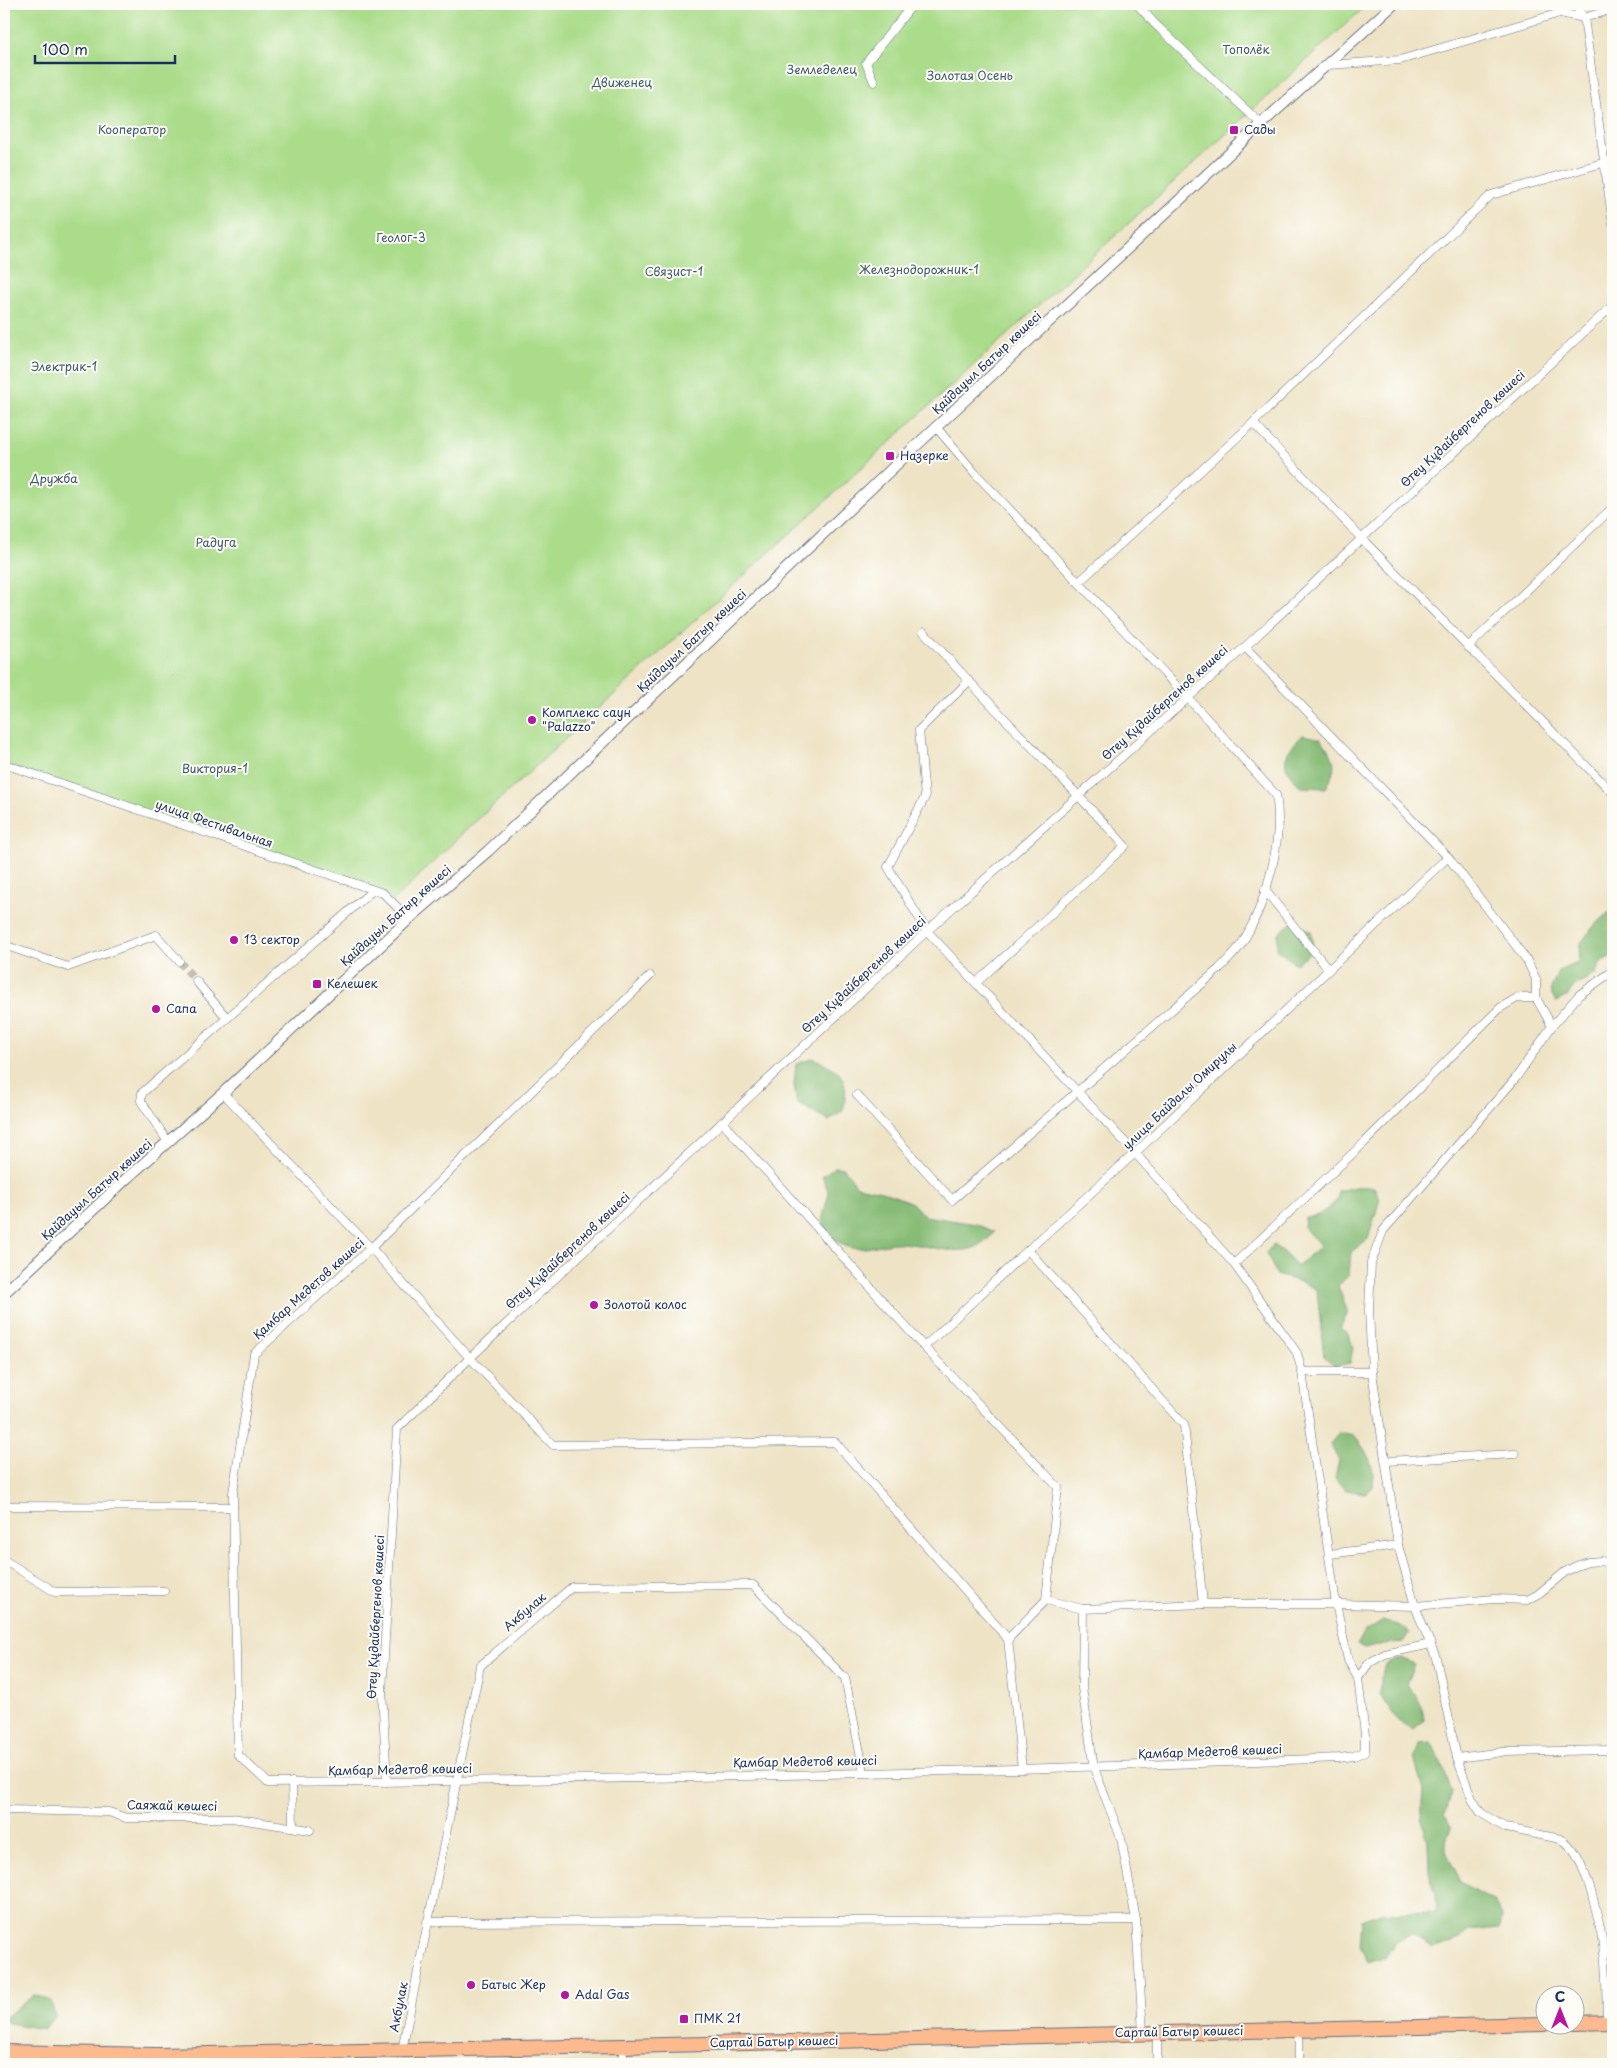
<svg xmlns="http://www.w3.org/2000/svg" width="1617" height="2068" font-family="'Playpen Sans',sans-serif">
  <rect width="100%" height="100%" fill="#fdfcf7"/>
  <filter id="ink" filterUnits="userSpaceOnUse"><feTurbulence type="fractalNoise" baseFrequency=".02" numOctaves="2"/><feDisplacementMap in="SourceGraphic" scale="10" xChannelSelector="R" yChannelSelector="G"/><feConvolveMatrix kernelMatrix="1 2 1 2 8 2 1 2 1" color-interpolation-filters="sRGB"/></filter>
  <filter id="wash" filterUnits="userSpaceOnUse"><feTurbulence type="fractalNoise" baseFrequency=".0096" numOctaves="4" result="noise"/><feDisplacementMap in="SourceGraphic" scale="20" xChannelSelector="R" yChannelSelector="G"/><feGaussianBlur stdDeviation="1.12" result="paint"/><feColorMatrix in="noise" values="0 0 0 0 0 0 0 0 0 0 0 0 0 0 0 0 0 1.4 0 .05"/><feComposite in="paint" operator="in"/></filter>
  <g filter="url(#wash)">
    <rect width="100%" height="100%" fill="#eee3c5"/>
    <path fill="#aadc8a" stroke="#628674" d="M21 4H1368L465 831 392 902 383 893 4 764V10Z"/>
    <g fill="#87bc76" stroke="#51766a">
      <path d="M1303 735 1321 739C1336 759 1338 766 1326 788L1301 787C1279 765 1281 756 1303 735Z"/>
      <path d="M1613 909V955L1600 963 1595 975 1576 984 1566 997 1556 1002 1550 991 1558 971 1578 963 1580 944 1593 927Z"/>
      <path d="M1293 922 1311 931 1313 950 1296 964 1277 950 1278 933Z"/>
      <path d="M813 1058C843 1071 850 1078 843 1111L829 1121 797 1103 794 1085 796 1064Z"/>
      <path d="M834 1167 844 1168 857 1186 882 1191 912 1203 924 1216 976 1224 994 1232C970 1267 926 1241 894 1243 880 1244 866 1250 852 1248 837 1245 828 1233 822 1221L829 1192 822 1177Z"/>
      <path d="M1355 1187H1374L1380 1199 1368 1239 1351 1252 1349 1275 1338 1286 1348 1313 1340 1328 1349 1335 1353 1348 1350 1363 1335 1366 1324 1358 1317 1290 1301 1282 1277 1275 1266 1253 1273 1245 1287 1255 1297 1266 1321 1246 1304 1228 1305 1218 1319 1215 1337 1201 1338 1191Z"/>
      <path d="M1339 1433 1354 1436C1369 1453 1374 1464 1373 1487L1365 1493 1345 1490 1335 1478 1339 1461 1330 1444Z"/>
      <path d="M1383 1620 1401 1626 1409 1633 1403 1642 1383 1644 1365 1649 1357 1644 1366 1631Z"/>
      <path d="M1401 1658 1414 1664 1406 1684C1417 1695 1423 1705 1424 1721L1413 1729 1398 1721 1380 1694V1678L1386 1665Z"/>
      <path d="M1431 1743 1442 1765 1452 1792 1445 1815 1451 1827C1450 1832 1446 1838 1446 1843 1444 1858 1457 1868 1460 1882L1493 1901 1502 1916 1500 1928 1469 1931 1451 1943 1432 1949 1426 1942 1411 1934 1395 1943 1386 1956 1367 1962 1360 1945 1362 1920 1382 1913 1437 1912 1436 1893 1429 1872 1428 1841 1421 1816 1423 1791 1414 1758 1419 1744Z"/>
      <path d="M34 1995 51 2001 55 2017 44 2029 8 2023 4 2018Z"/>
    </g>
  </g>
  <g filter="url(#ink)">
    <g fill="none" stroke-linecap="round" stroke-linejoin="round">
      <path stroke="#c4bfb0" stroke-width="8" stroke-dasharray="8 4" stroke-linecap="butt" d="M179 961 196 981"/>
      <g stroke="#656e82" stroke-width="9">
        <g id="minor">
          <path d="M1137 4 1155 24 1261 124"/>
          <path d="M1574 4 1584 18 1613 224"/>
          <path d="M1328 65 1400 60 1560 13 1584 18 1613 9"/>
          <path d="M874 82 866 63 913 4"/>
          <path d="M1253 423 1362 539 1613 793"/>
          <path d="M1079 582 1253 423 1491 195 1613 160"/>
          <path d="M924 632C989 705 1059 773 1125 846L976 983"/>
          <path d="M1468 647 1613 507"/>
          <path d="M968 682 919 730 925 797 888 867 927 931 1135 1153 1234 1264 1365 1142 1500 1008 1517 998H1536V979L1526 959 1448 857 1245 647"/>
          <path d="M4 764 383 893 409 919"/>
          <path d="M1265 890 1329 970"/>
          <path d="M4 945 68 967 156 935 179 961"/>
          <path d="M650 976 371 1248 254 1354 233 1493 238 1755 268 1783C625 1780 982 1772 1339 1758L1354 1756 1365 1751V1735L1358 1678 1369 1663 1385 1654 1431 1644"/>
          <path d="M196 981 227 1018"/>
          <path d="M1536 998 1552 1026"/>
          <path d="M223 1093 371 1248 470 1358 553 1445 835 1442 1008 1639"/>
          <path d="M857 1095 952 1200 1219 969C1227 960 1238 951 1244 940 1267 901 1284 839 1276 795L1188 698 975 473 936 427"/>
          <path d="M722 1122 924 1347 1058 1487 1046 1600 1008 1639 1022 1769"/>
          <path d="M168 1142 141 1101 142 1093 373 890"/>
          <path d="M1028 1250 1184 1425 1203 1604 1083 1609 1082 1688 1094 1768 1121 1838 1136 1920 1143 2033"/>
          <path d="M924 1347 1028 1250 1135 1153 1448 857"/>
          <path d="M1302 1372H1372"/>
          <path d="M1386 1461 1515 1454"/>
          <path d="M4 1506 233 1507"/>
          <path d="M1330 1554 1398 1545"/>
          <path d="M4 1560 55 1592 164 1591"/>
          <path d="M1046 1600 1083 1609"/>
          <path d="M1203 1604H1336L1302 1372 1297 1353 1234 1264"/>
          <path d="M1358 1678 1348 1660 1336 1604 1415 1606 1494 1599 1527 1600 1537 1595 1565 1572 1576 1566 1588 1562 1601 1561 1613 1564"/>
          <path d="M1457 1758 1502 1752 1613 1750"/>
          <path d="M292 1782 293 1827"/>
          <path d="M387 1782 382 1691 397 1429 470 1358 927 931 1245 647 1613 305"/>
          <path d="M4 1810 109 1812 126 1818H232L310 1830"/>
          <path d="M427 1922 1136 1920"/>
          <path d="M1604 1952 1613 1947"/>
          <path d="M1607 2022C1606 1999 1607 1974 1604 1952 1600 1924 1586 1851 1561 1839L1506 1828 1481 1813 1472 1799 1457 1758 1436 1658 1415 1606 1398 1545 1372 1372 1369 1310 1371 1263 1383 1231 1515 1079 1552 1026 1579 995 1613 971"/>
          <path d="M1299 2030V2064"/>
          <path d="M1157 2033V2064"/>
          <path d="M623 2046V2064"/>
          <path d="M402 2050 480 1666 572 1587 753 1585 845 1678 864 1772"/>
        </g>
      </g>
      <g stroke="#656e82" stroke-width="12">
        <path id="tertiary" d="M4 1293 126 1179 223 1093 409 919 488 851 918 444 1261 124 1394 4"/>
      </g>
      <g stroke="#656e82" stroke-width="16">
        <g id="trunk">
          <path d="M1574 2023 1613 2022"/>
          <path d="M4 2052 156 2055 623 2046 1544 2024"/>
        </g>
      </g>
      <use href="#minor" stroke="#fff" stroke-width="8"/>
      <use href="#tertiary" stroke="#fff" stroke-width="10"/>
      <use href="#trunk" stroke="#fcba8e" stroke-width="14"/>
    </g>
  </g>
  <g fill="#b5179e" stroke="#fdfcf7" stroke-width="2">
    <rect x="1229" y="125" width="10" height="10" rx="2.5"/>
    <rect x="885" y="451" width="10" height="10" rx="2.5"/>
    <circle cx="532" cy="720" r="5"/>
    <circle cx="234" cy="940" r="5"/>
    <rect x="312" y="979" width="10" height="10" rx="2.5"/>
    <circle cx="156" cy="1009" r="5"/>
    <circle cx="594" cy="1305" r="5"/>
    <circle cx="471" cy="1985" r="5"/>
    <circle cx="565" cy="1995" r="5"/>
    <rect x="679" y="2014" width="10" height="10" rx="2.5"/>
  </g>
  <g text-anchor="middle" stroke-width="4" stroke-linejoin="round" paint-order="stroke">
    <g font-size="12" fill="#3f5a69" stroke="#fdfcf7">
      <text x="1246" y="54">Тополёк</text>
      <text x="822" y="74">Земледелец</text>
      <text x="970" y="80">Золотая Осень</text>
      <text x="622" y="87">Движенец</text>
      <text x="132" y="134">Кооператор</text>
      <text x="401" y="242">Геолог-3</text>
      <text x="919" y="274">Железнодорожник-1</text>
      <text x="674" y="276">Связист-1</text>
      <text x="64" y="371">Электрик-1</text>
      <text x="54" y="483">Дружба</text>
      <text x="216" y="547">Радуга</text>
      <text x="215" y="773">Виктория-1</text>
    </g>
    <g font-size="12" fill="#1b2f5e" stroke="#fdfcf7" text-anchor="start">
      <text x="1244" y="134">Сады</text>
      <text x="900" y="460">Назерке</text>
      <text x="542" y="717">Комплекс саун<tspan x="542" dy="14">"Palazzo"</tspan></text>
      <text x="244" y="944">13 сектор</text>
      <text x="327" y="988">Келешек</text>
      <text x="166" y="1013">Сапа</text>
      <text x="604" y="1309">Золотой колос</text>
      <text x="481" y="1989">Батыс Жер</text>
      <text x="575" y="1999">Adal Gas</text>
      <text x="694" y="2023">ПМК 21</text>
    </g>
    <g font-size="12" fill="#1b2f5e" stroke="#fdfcf7">
      <text transform="translate(987 363) rotate(-43)" y="4">Қайдауыл Батыр көшесі</text>
      <text transform="translate(1463 429) rotate(-43)" y="4">Өтеу Құдайбергенов көшесі</text>
      <text transform="translate(692 641) rotate(-43)" y="4">Қайдауыл Батыр көшесі</text>
      <text transform="translate(1165 703) rotate(-42)" y="4">Өтеу Құдайбергенов көшесі</text>
      <text transform="translate(214 824) rotate(19)" y="4">улица Фестивальная</text>
      <text transform="translate(396 916) rotate(-42)" y="4">Қайдауыл Батыр көшесі</text>
      <text transform="translate(864 975) rotate(-43)" y="4">Өтеу Құдайбергенов көшесі</text>
      <text transform="translate(1180 1096) rotate(-43)" y="4">улица Байдалы Омирулы</text>
      <text transform="translate(97 1190) rotate(-42)" y="4">Қайдауыл Батыр көшесі</text>
      <text transform="translate(568 1251) rotate(-43)" y="4">Өтеу Құдайбергенов көшесі</text>
      <text transform="translate(309 1289) rotate(-42)" y="4">Қамбар Медетов көшесі</text>
      <text transform="translate(525 1612) rotate(-41)" y="4">Акбулак</text>
      <text transform="translate(376 1617) rotate(-87)" y="4">Өтеу Құдайбергенов көшесі</text>
      <text transform="translate(1210 1752) rotate(-2)" y="4">Қамбар Медетов көшесі</text>
      <text transform="translate(805 1762) rotate(-1)" y="4">Қамбар Медетов көшесі</text>
      <text transform="translate(400 1770) rotate(-1)" y="4">Қамбар Медетов көшесі</text>
      <text transform="translate(172 1806) rotate(1)" y="4">Саяжай көшесі</text>
      <text transform="translate(399 2007) rotate(-79)" y="4">Акбулак</text>
      <text transform="translate(1179 2032) rotate(-1)" y="4">Сартай Батыр көшесі</text>
      <text transform="translate(774 2042) rotate(-1)" y="4">Сартай Батыр көшесі</text>
    </g>
  </g>
  <rect width="1617" height="2068" fill="none" stroke="#fdfcf7" stroke-width="20"/>
  <g transform="translate(1560 2010)"><circle r="24" fill="#fdfcf7" stroke="#a3aaba"/>
  <path d="M0-4L9 19L0 12L-9 19Z" fill="#b5179e"/>
  <text y="-8" font-size="14" font-weight="bold" text-anchor="middle" fill="#1b2f5e">С</text>
  </g>
  <path d="M35 55v8h140v-8" fill="none" stroke="#1b2f5e" stroke-width="2.5"/>
  <text x="42" y="55" font-size="15" fill="#1b2f5e" stroke="#fdfcf7" stroke-width="4" paint-order="stroke">100 m</text>
</svg>
